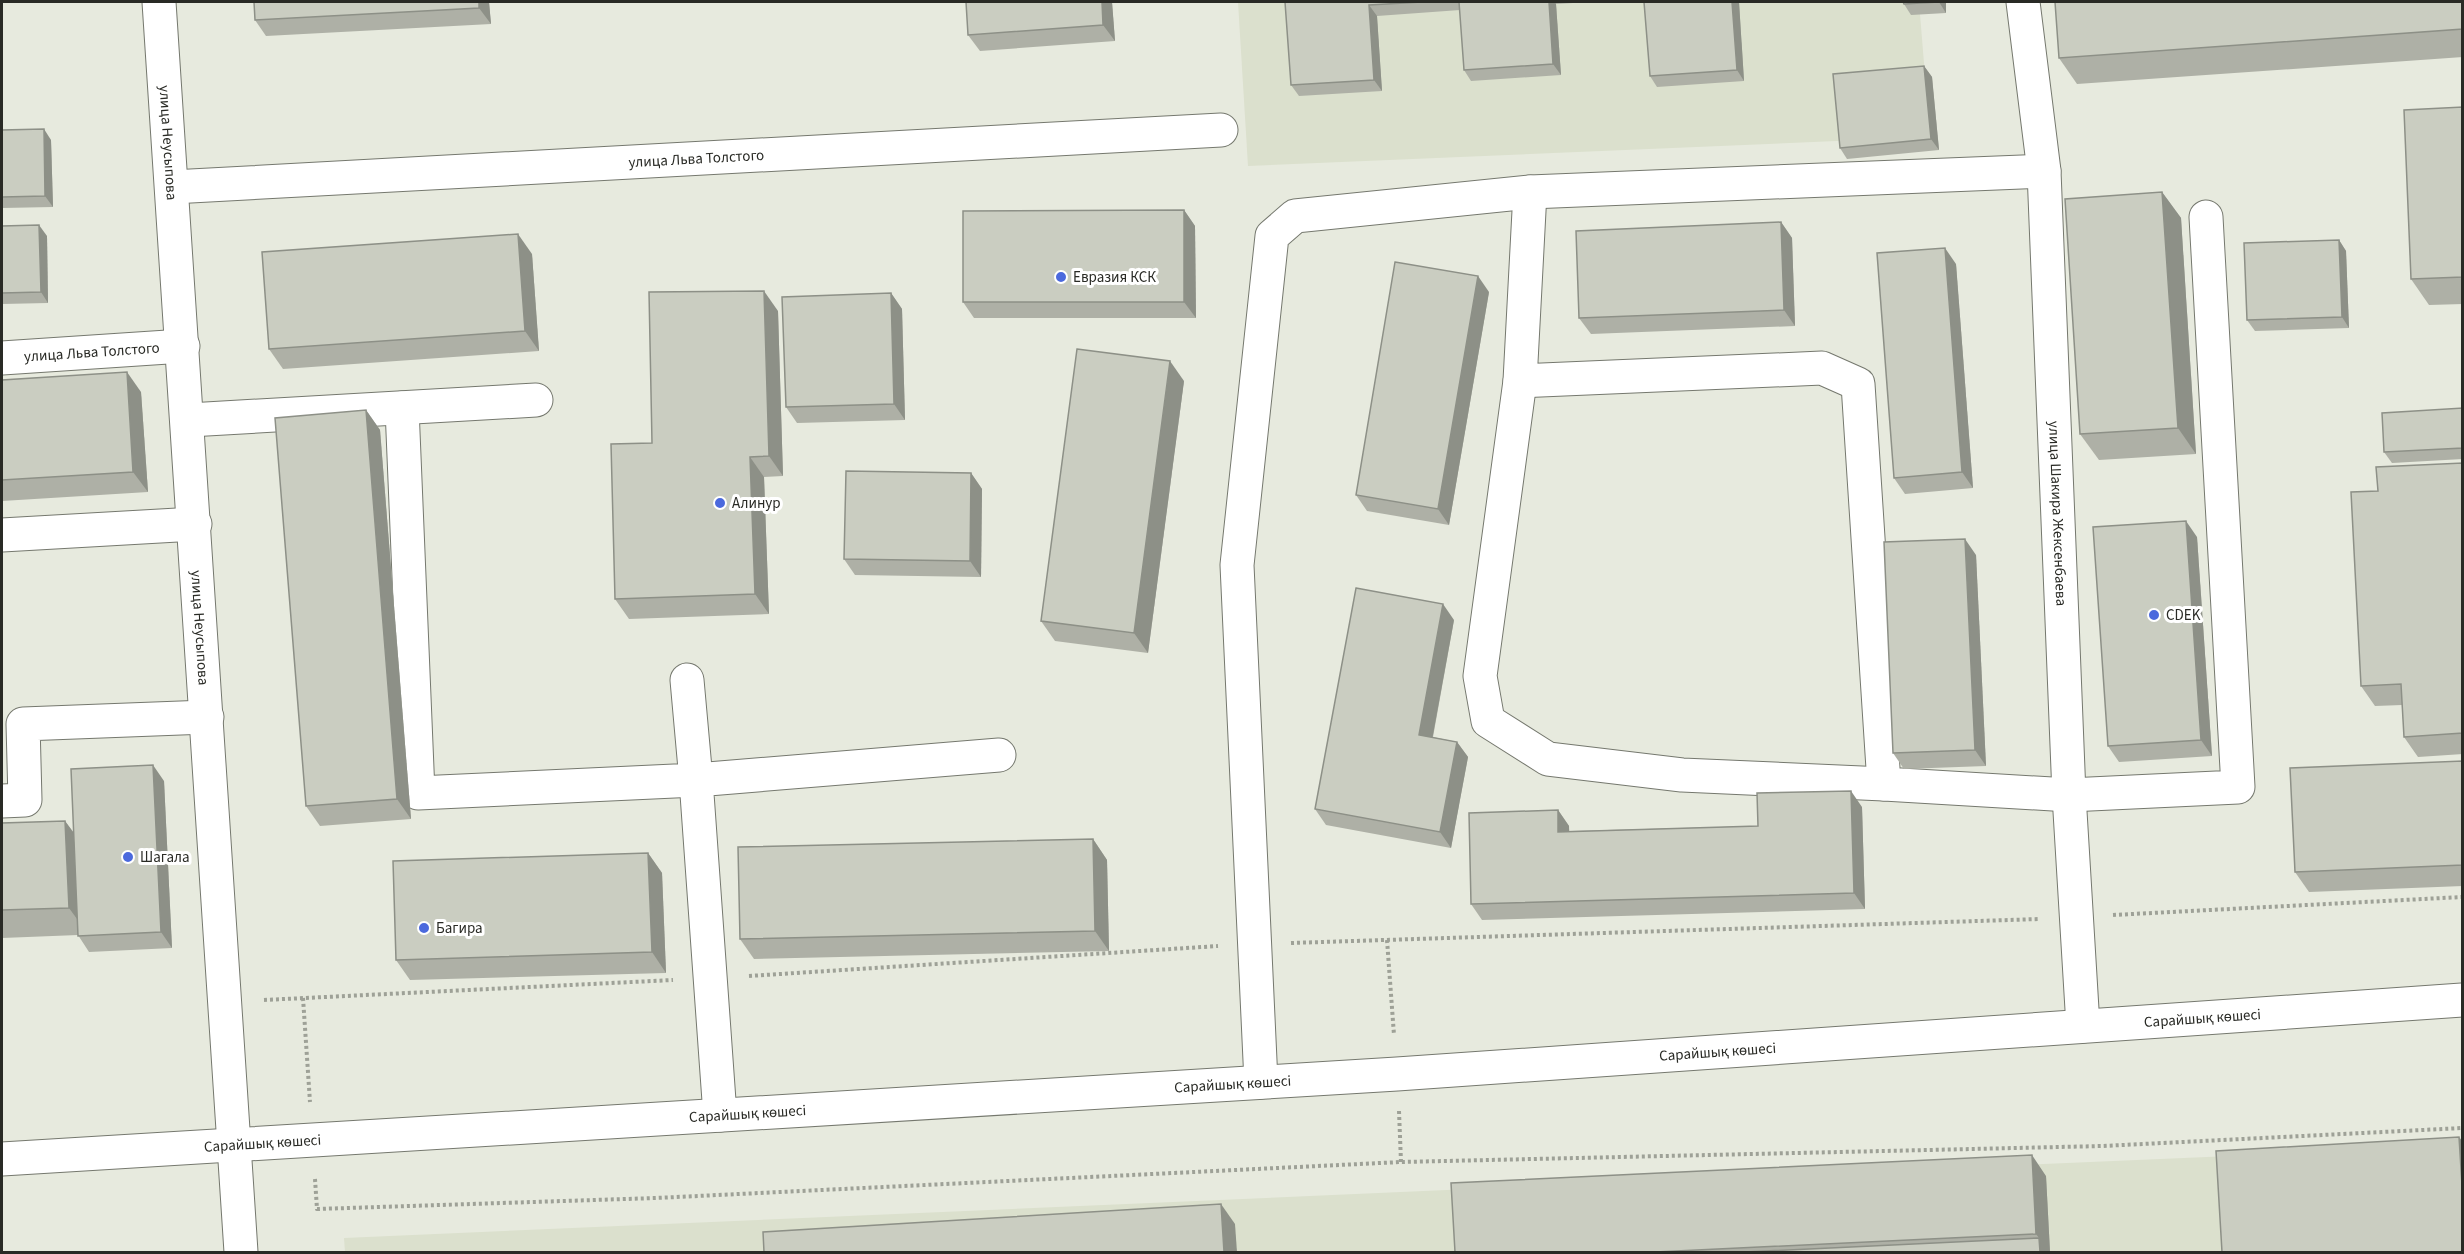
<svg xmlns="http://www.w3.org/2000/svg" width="2464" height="1254" font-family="'Source Sans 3',sans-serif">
  <rect width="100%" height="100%" fill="#e7eade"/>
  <g fill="#dbe0cd">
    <path d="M1238 2H1919L1930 137 1248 166Z"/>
    <path d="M2230 1156 2462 1158V1252H345L344 1238Z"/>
  </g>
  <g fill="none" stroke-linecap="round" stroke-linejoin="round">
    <g stroke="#75786e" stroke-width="35">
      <g id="minor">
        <path id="s1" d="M159 2 241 1252"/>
        <path id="s2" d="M2023 2 2044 171 2069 795 2083 1026"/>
        <path id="s3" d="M172 187 1221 130"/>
        <path d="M1530 192 1520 381 1822 368 1858 384 1884 784 2069 795 2238 787 2206 217"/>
        <path id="s4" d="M2 358 183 346"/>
        <path d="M1520 381 1480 676 1488 721 1548 759 1682 775 1884 784"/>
        <path d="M402 408 418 793 696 780 687 680"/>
        <path d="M189 420 536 400"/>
        <path d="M2 535 195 524"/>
        <path d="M2 801 25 800 23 724 207 717"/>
        <path d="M1261 1082 1237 565 1272 236 1295 216 1530 192 2044 171"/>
        <path d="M720 1115 696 780 999 755"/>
        <path id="s5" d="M2 1159 1397 1074 2462 1000"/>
      </g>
    </g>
    <g stroke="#9ea197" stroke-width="4" stroke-dasharray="3 3" stroke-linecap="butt">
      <path d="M2113 915 2462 897"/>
      <path d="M1387 940 1394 1035"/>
      <path d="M1291 943 2040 919"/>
      <path d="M749 976 1218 946"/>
      <path d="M303 998 310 1102"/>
      <path d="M264 1000 673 980"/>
      <path d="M1399 1111 1401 1162"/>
      <path d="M315 1179 317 1209 656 1198 1401 1162 2103 1146 2462 1128"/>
    </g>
    <use href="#minor" stroke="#fff" stroke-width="33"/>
  </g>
  <g fill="#aeb0a6">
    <path d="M254 2H489L491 24 266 36 255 20Z"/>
    <path d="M966 2H1112L1115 41 980 51 968 35Z"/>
    <path d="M1285 2H1590L1556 4 1561 75 1471 81 1464 70 1460 10 1377 16 1382 91 1299 96 1291 85Z"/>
    <path d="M1644 2H1739L1744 81 1657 87 1650 76Z"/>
    <path d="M1946 2V13L1911 15 1904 4Z"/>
    <path d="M2463 2V57L2077 84 2059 58Z"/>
    <path d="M1924 66 1932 77 1939 150 1847 159 1840 148Z"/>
    <path d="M2463 107V304L2429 305 2411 279Z"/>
    <path d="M2 130 51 140 53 207 2 208Z"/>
    <path d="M2162 192 2181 218 2196 454 2099 460 2080 434Z"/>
    <path d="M1184 210 1195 226 1196 318H974L963 302Z"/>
    <path d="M1781 222 1792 238 1795 326 1591 334 1579 318Z"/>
    <path d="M2 226 47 236 48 303 2 304Z"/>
    <path d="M2339 240 2346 251 2349 328 2255 331 2247 320Z"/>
    <path d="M532 254 539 351 283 369 269 349Z"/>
    <path d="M1956 264 1973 488 1905 494 1894 478Z"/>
    <path d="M1489 292 1449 525 1367 511 1356 495Z"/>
    <path d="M891 293 902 309 905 420 797 423 786 407Z"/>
    <path d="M778 311 783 476 764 477 769 614 629 619 615 599 652 443Z"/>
    <path d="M2 380 141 392 148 492 2 501Z"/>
    <path d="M1184 381 1148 653 1055 641 1041 621Z"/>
    <path d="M2463 408V459L2392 463 2384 452Z"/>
    <path d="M366 410 380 430 411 819 320 826 306 806Z"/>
    <path d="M2463 463V754L2418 757 2404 737 2402 705 2375 706 2361 686 2378 491Z"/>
    <path d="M971 473 982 489 981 577 855 575 844 559Z"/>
    <path d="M2197 537 2212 756 2119 762 2108 746Z"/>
    <path d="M1976 555 1986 766 1904 769 1893 753Z"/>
    <path d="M1454 620 1433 737 1457 742 1468 757 1451 848 1326 825 1315 809Z"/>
    <path d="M2463 761V886L2309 892 2295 872Z"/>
    <path d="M164 781 172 948 89 952 78 935 2 938V823L65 821 74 833Z"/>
    <path d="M1862 807 1865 909 1482 920 1471 904 1558 810 1569 826V831L1758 826Z"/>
    <path d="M1093 839 1107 860 1109 951 754 959 740 939Z"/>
    <path d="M648 853 662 873 666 973 410 980 396 960Z"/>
    <path d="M2046 1176 2050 1252H1455Z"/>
  </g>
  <g fill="#8d9087">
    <path d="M479 2H489L491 24 479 8Z"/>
    <path d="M1102 2H1112L1115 41 1103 25Z"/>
    <path d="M1549 2H1555L1556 4 1561 75 1553 64Z"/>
    <path d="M1732 2H1739L1744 81 1737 70Z"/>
    <path d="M1939 2H1946V13Z"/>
    <path d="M1369 5 1377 16 1382 91 1374 80Z"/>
    <path d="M1924 66 1932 77 1939 150 1931 139Z"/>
    <path d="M44 129 51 140 53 207 45 196Z"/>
    <path d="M2162 192 2181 218 2196 454 2178 428Z"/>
    <path d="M1184 210 1195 226 1196 318 1184 302Z"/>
    <path d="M1781 222 1792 238 1795 326 1784 310Z"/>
    <path d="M39 225 47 236 48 303 41 292Z"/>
    <path d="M518 234 532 254 539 351 525 331Z"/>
    <path d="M2339 240 2346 251 2349 328 2342 317Z"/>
    <path d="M1945 248 1956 264 1973 488 1962 472Z"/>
    <path d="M1478 276 1489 292 1449 525 1438 509Z"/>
    <path d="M764 291 778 311 783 476 769 456Z"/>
    <path d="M891 293 902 309 905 420 894 404Z"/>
    <path d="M1170 361 1184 381 1148 653 1134 633Z"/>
    <path d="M127 372 141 392 148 492 133 472Z"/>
    <path d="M366 410 380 430 411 819 397 799Z"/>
    <path d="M750 457 764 477 769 614 755 594Z"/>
    <path d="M971 473 982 489 981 577 970 561Z"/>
    <path d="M2186 521 2197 537 2212 756 2201 740Z"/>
    <path d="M1965 539 1976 555 1986 766 1975 750Z"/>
    <path d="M1443 604 1454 620 1430 751 1419 735Z"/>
    <path d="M1457 742 1468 757 1451 848 1440 832Z"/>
    <path d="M153 765 164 781 172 948 161 932Z"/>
    <path d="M1851 791 1862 807 1865 909 1854 893Z"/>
    <path d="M1558 810 1569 826 1570 848 1558 832Z"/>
    <path d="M65 821 84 847 88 934 69 908Z"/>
    <path d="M1093 839 1107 860 1109 951 1095 931Z"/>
    <path d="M648 853 662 873 666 973 652 952Z"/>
    <path d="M2459 1137 2463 1142V1201Z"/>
    <path d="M2032 1155 2046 1176 2050 1252H2040L2039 1238 2036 1234Z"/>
    <path d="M1221 1204 1235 1224 1237 1252H1224Z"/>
  </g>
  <g fill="#cacdc1" stroke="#8d9087" stroke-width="1.5">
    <path d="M254 2H479V8L255 20Z"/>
    <path d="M966 2H1102L1103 25 968 35Z"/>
    <path d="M1285 2H1422L1369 5 1374 80 1291 85Z"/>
    <path d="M1459 2H1549L1553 64 1464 70Z"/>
    <path d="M1644 2H1732L1737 70 1650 76Z"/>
    <path d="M1903 2H1939L1904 4Z"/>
    <path d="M2055 2H2463V29L2059 58Z"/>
    <path d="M1924 66 1931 139 1840 148 1833 74Z"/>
    <path d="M2463 107V277L2411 279 2404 110Z"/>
    <path d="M44 129 45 196 2 197V130Z"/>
    <path d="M2162 192 2178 428 2080 434 2065 199Z"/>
    <path d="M1184 210V302H963V211Z"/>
    <path d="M1781 222 1784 310 1579 318 1576 231Z"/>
    <path d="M39 225 41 292 2 293V226Z"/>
    <path d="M518 234 525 331 269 349 262 252Z"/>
    <path d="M2339 240 2342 317 2247 320 2244 243Z"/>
    <path d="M1945 248 1962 472 1894 478 1877 253Z"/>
    <path d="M1395 262 1478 276 1438 509 1356 495Z"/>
    <path d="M764 291 769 456 750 457 755 594 615 599 611 444 652 443 649 292Z"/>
    <path d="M891 293 894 404 786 407 782 297Z"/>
    <path d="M1077 349 1170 361 1134 633 1041 621Z"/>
    <path d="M127 372 133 472 2 480V380Z"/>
    <path d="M2463 408V448L2384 452 2382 413Z"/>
    <path d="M366 410 397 799 306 806 275 418Z"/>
    <path d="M2463 463V733L2404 737 2401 684 2361 686 2351 492 2378 491 2376 467Z"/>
    <path d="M846 471 971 473 970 561 844 559Z"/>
    <path d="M2186 521 2201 740 2108 746 2093 527Z"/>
    <path d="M1965 539 1975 750 1893 753 1884 542Z"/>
    <path d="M1356 588 1443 604 1419 735 1457 742 1440 832 1315 809Z"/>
    <path d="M2463 761V865L2295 872 2290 768Z"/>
    <path d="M153 765 161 932 78 936 71 769Z"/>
    <path d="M1851 791 1854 893 1471 904 1469 813 1558 810V832L1758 826 1757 793Z"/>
    <path d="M65 821 69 908 2 910V823Z"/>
    <path d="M1093 839 1095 931 740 939 738 847Z"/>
    <path d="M648 853 652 952 396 960 393 861Z"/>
    <path d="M2459 1137 2463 1201V1252H2222L2216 1151Z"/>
    <path d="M2032 1155 2036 1234 1655 1252H1455L1451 1183Z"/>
    <path d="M1221 1204 1224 1252H764L763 1232Z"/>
    <path d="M2039 1238 2040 1252H1744Z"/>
  </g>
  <g fill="#4b69dd" stroke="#fff" stroke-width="2">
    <circle cx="1061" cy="277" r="6"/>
    <circle cx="720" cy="503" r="6"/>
    <circle cx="2154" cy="615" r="6"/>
    <circle cx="128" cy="857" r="6"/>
    <circle cx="424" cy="928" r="6"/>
  </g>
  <g text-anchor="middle" stroke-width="6" stroke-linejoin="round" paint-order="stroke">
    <g font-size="15" fill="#292a25" stroke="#fff">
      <text dy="5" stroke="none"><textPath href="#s1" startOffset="141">улица Неусыпова</textPath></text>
      <text dy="5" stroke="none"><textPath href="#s3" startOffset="525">улица Льва Толстого</textPath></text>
      <text dy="5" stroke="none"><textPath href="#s4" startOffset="90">улица Льва Толстого</textPath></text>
      <text dy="5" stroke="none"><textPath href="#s2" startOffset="513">улица Шакира Жексенбаева</textPath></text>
      <text dy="5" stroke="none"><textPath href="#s1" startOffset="627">улица Неусыпова</textPath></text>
      <text dy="5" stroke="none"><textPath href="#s5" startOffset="2205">Сарайшық көшесі</textPath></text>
      <text dy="5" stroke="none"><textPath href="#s5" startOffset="1719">Сарайшық көшесі</textPath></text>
      <text dy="5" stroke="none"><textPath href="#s5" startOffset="1233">Сарайшық көшесі</textPath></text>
      <text dy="5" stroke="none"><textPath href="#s5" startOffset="747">Сарайшық көшесі</textPath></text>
      <text dy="5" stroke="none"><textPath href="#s5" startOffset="261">Сарайшық көшесі</textPath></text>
    </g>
    <g font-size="15" fill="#292a25" stroke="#fff" text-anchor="start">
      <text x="1073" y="282">Евразия КСК</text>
      <text x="732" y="508">Алинур</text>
      <text x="2166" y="620">CDEK</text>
      <text x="140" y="862">Шагала</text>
      <text x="436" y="933">Багира</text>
    </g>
  </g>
  <rect width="2464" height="1254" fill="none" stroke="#292a25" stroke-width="6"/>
</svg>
